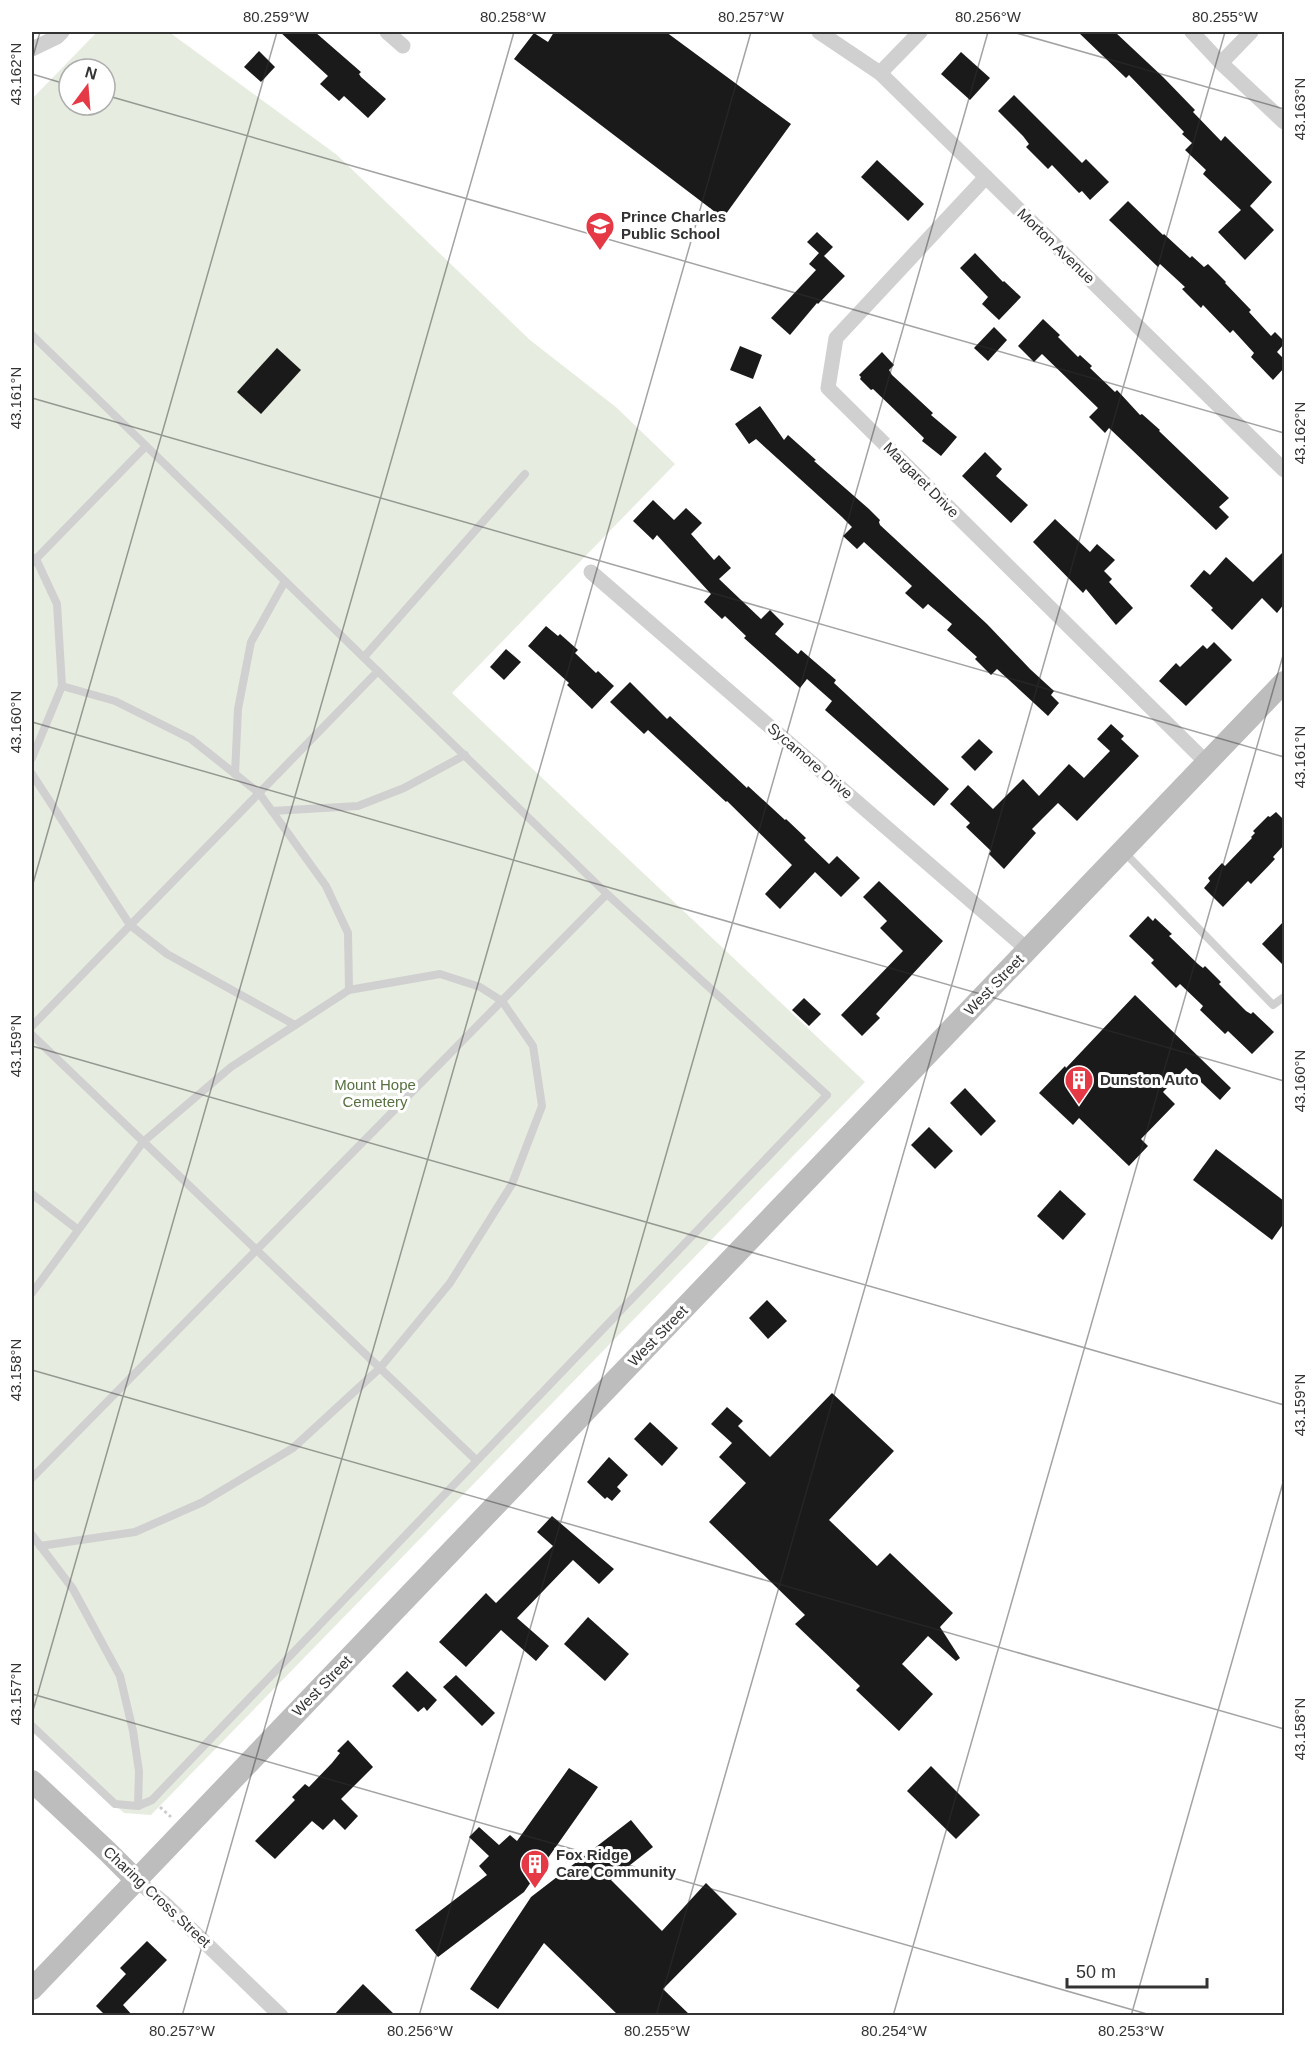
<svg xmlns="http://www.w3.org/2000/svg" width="1316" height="2047" font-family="Arial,sans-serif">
  <rect width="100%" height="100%" fill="#fff"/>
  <path fill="#e6ecdf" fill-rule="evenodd" d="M97 32H169L337 155 530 340 617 408 675 464 452 693 865 1082 151 1815 124 1813 32 1728V99ZM69 69H105V105H69Z"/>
  <g fill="#1a1a1a">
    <path d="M280 32H315L361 72 359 74 361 77 386 99 368 118 344 96 339 101 320 84 328 76Z"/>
    <path d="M554 32H666L791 124 723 218 514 59 534 33 548 42Z"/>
    <path d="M1078 32H1115L1163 77 1195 110 1193 112 1221 141 1225 136 1272 182 1250 206 1274 230 1245 260 1218 232 1241 210 1203 174 1206 170 1185 150 1192 143 1182 134 1184 132 1129 75 1126 78Z"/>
    <path d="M259 51 275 67 261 82 244 67Z"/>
    <path d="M961 52 990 78 970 100 941 74Z"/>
    <path d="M1014 95 1082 163 1086 159 1109 182 1090 200 1082 191 1079 193 1052 165 1048 169 1026 147 1029 144 1023 136 998 111Z"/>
    <path d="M877 160 924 204 908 221 861 177Z"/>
    <path d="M1128 201 1163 235 1164 234 1190 258 1192 256 1204 267 1208 264 1226 282 1225 283 1251 310 1249 312 1271 336 1275 332 1284 341V344L1277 352 1284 359V368L1273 380 1251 357 1254 353 1233 330 1230 333 1203 305 1201 308 1182 289 1185 287 1160 264 1158 267 1109 220Z"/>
    <path d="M817 232 833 247 824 256 845 276 818 304 817 303 790 335 771 318 816 270 809 264 819 253 807 242Z"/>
    <path d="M975 253 1003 282 1004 281 1021 297 999 320 982 304 988 297 960 268Z"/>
    <path d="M1043 319 1060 335 1058 337 1078 357 1080 355 1092 366 1090 368 1115 392 1117 390 1140 415 1142 414 1160 430 1159 431 1229 498 1219 507 1229 517 1216 530 1109 428 1105 433 1089 417 1098 408 1042 354 1034 362 1018 346Z"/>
    <path d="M994 327 1007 340 988 361 974 348Z"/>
    <path d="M740 346 762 355 753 379 730 370Z"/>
    <path d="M277 348 301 370 261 414 237 392Z"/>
    <path d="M882 352 894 365 889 370 892 375 933 413 931 415 957 437 941 456 922 441 924 438 873 389 871 390 860 379 861 377 859 375Z"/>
    <path d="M760 406 784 440 788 435 816 460 814 461 869 509 880 520 879 522 880 525 987 624 1030 669 1054 691 1051 695 1059 703 1048 716 997 669 991 675 975 659 977 657 947 630 952 624 928 604 923 609 905 593 912 586 864 542 857 549 843 536 852 527 842 517 756 439 749 444 735 424Z"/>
    <path d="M985 452 1002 469 996 476 1028 505 1011 523 962 476Z"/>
    <path d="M653 500 674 520 686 508 702 523 691 534 714 560 719 555 731 568 719 579 761 619 770 610 784 624 775 634 798 654 801 650 836 680 834 683 949 789 934 806 825 710 832 701 807 679 800 688 744 638 746 636 725 616 722 619 704 602 711 594 657 535 653 540 633 521Z"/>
    <path d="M1055 519 1090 552 1097 544 1115 560 1104 571 1112 579 1109 582 1133 608 1116 625 1086 589 1083 593 1033 542Z"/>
    <path d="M1284 551V604L1277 613 1262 598 1232 630 1211 610 1213 608 1190 586 1204 570 1210 575 1226 557 1253 582Z"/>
    <path d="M546 626 558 636 560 634 578 650 575 653 596 673 598 671 614 686 592 709 567 685 569 683 528 646Z"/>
    <path d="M1214 642 1232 660 1186 706 1159 681 1176 663 1180 667 1203 645 1207 649Z"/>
    <path d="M506 649 521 662 504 680 490 667Z"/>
    <path d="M630 682 667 719 670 716 747 788 748 786 785 820 786 819 806 838 804 840 829 864 837 856 860 878 841 897 815 872 780 909 765 894 792 865 727 801 726 802 648 730 644 734 610 702Z"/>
    <path d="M1111 724 1124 736 1121 739 1139 756 1077 821 1058 803 1032 829 1036 833 1004 869 989 854 991 851 966 827 970 823 950 804 968 785 993 809 1023 779 1039 796 1069 764 1084 778 1110 751 1097 739Z"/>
    <path d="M979 739 993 752 975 771 961 757Z"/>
    <path d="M1276 812 1284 820V845L1273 857 1275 859 1251 884 1248 881 1223 907 1204 888 1210 881 1208 878 1222 863 1225 866 1252 838 1251 837 1255 833 1253 831 1268 816 1270 817Z"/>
    <path d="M879 881 943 941 876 1014 880 1018 862 1036 841 1015 903 951 880 928 887 921 863 897Z"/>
    <path d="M1148 916 1153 921 1155 918 1172 934 1169 936 1198 964 1203 968 1205 966 1221 982 1219 984 1246 1011 1251 1014 1253 1012 1274 1032 1252 1054 1228 1031 1225 1034 1200 1010 1203 1006 1180 984 1176 988 1151 963 1154 960 1129 936Z"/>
    <path d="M1284 921V966L1262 944Z"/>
    <path d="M1135 995 1231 1088 1220 1100 1186 1068 1163 1092 1175 1104 1141 1139 1148 1146 1129 1166 1079 1118 1073 1125 1039 1093 1065 1066 1066 1068Z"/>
    <path d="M804 998 821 1014 809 1026 792 1010Z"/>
    <path d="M965 1088 996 1121 981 1136 950 1103Z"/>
    <path d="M929 1127 953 1151 935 1169 911 1145Z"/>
    <path d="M1216 1149 1284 1201V1223L1272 1240 1193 1180Z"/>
    <path d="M1060 1190 1086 1214 1063 1240 1037 1216Z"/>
    <path d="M767 1300 787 1321 768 1339 749 1318Z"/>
    <path d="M832 1393 894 1451 829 1520 877 1566 890 1553 953 1613 940 1627 960 1658 956 1661 928 1636 902 1664 933 1694 899 1731 856 1690 860 1686 795 1624 805 1615 709 1522 746 1483 719 1457 732 1443 711 1424 727 1407 743 1421 738 1426 770 1457Z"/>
    <path d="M650 1422 678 1448 662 1466 634 1439Z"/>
    <path d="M609 1457 628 1475 617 1487 621 1491 612 1501 607 1497 605 1499 587 1482Z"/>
    <path d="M552 1516 614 1569 599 1584 573 1560 517 1618 549 1646 536 1661 501 1630 466 1667 439 1642 486 1593 496 1603 553 1546 537 1532Z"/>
    <path d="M588 1617 629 1654 605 1681 564 1644Z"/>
    <path d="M407 1671 437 1700 427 1711 424 1707 418 1712 392 1686Z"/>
    <path d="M456 1675 495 1713 482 1726 443 1687Z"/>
    <path d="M348 1740 373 1767 341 1799 358 1816 345 1830 334 1819 323 1830 312 1821 275 1859 255 1841 295 1800 292 1797 305 1784 309 1787 332 1763 340 1753 337 1751Z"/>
    <path d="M931 1766 980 1815 956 1839 907 1791Z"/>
    <path d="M569 1768 598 1787 524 1892 438 1957 415 1930 487 1875 479 1866 489 1856 469 1837 479 1827 499 1845 510 1835 517 1841Z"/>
    <path d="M631 1820 653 1847 611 1880 662 1931 706 1883 737 1914 663 1989 691 2016H619L544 1943 498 2009 470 1989 531 1897Z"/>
    <path d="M147 1941 167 1960 123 2005 133 2016H106L96 2006 126 1974 120 1968Z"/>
    <path d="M363 1984 396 2016H333Z"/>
  </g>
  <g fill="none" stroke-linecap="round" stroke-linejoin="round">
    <path stroke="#cdcdcd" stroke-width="3" stroke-dasharray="3 3" stroke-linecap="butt" d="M160 1807 171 1817"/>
    <g stroke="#d0d0d0" stroke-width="8">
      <path d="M32 335 607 894 827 1095 152 1800 138 1806 115 1804 32 1726"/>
      <path d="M32 557 36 559 57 604 62 686 32 758"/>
      <path d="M32 563 146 446"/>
      <path d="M364 657 525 474"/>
      <path d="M62 686 115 701 191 739 259 793 326 886 348 933 349 990"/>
      <path d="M32 774 130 925 167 954 295 1025"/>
      <path d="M235 774 238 709 251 642 285 581"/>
      <path d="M272 811 358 806 404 788 465 755"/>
      <path d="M1125 853 1273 1005 1284 997"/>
      <path d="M32 1026 378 671"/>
      <path d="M32 1035 476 1460"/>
      <path d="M32 1194 77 1229"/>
      <path d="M32 1293 143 1142 231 1067 349 990 440 974 480 987 502 1001 533 1046 542 1106 512 1184 450 1283 380 1368 293 1448 203 1502 135 1532 40 1546"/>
      <path d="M32 1478 607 894"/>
      <path d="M32 1535 73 1589 120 1676 133 1731 139 1771 138 1806"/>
    </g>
    <g stroke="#d0d0d0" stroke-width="15">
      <path d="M387 32 403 46"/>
      <path d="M819 32 880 73 1284 470"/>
      <path d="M1192 32 1221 63 1284 122"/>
      <path d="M32 49 57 37 62 32"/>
      <path d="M1221 63 1251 32"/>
      <path d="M880 73 920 32"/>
      <path d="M986 177 836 338 828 388 1207 763"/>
      <path d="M591 572 1028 950"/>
      <path d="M136 1880 163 1902 281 2016"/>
    </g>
    <g stroke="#bdbdbd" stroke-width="22">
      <path d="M32 1781 108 1852 136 1880"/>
      <path d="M32 1989 1284 682"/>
    </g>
  </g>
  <path fill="none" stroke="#333" stroke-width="1.5" stroke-opacity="0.45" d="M1013 32 1284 109M32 60 40 32M32 74 69 85M105 95 1284 433M32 398 1284 757M32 722 1284 1081M32 887 277 32M32 1046 1284 1405M32 1370 1284 1729M32 1694 1154 2016M32 1714 514 32M182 2016 751 32M419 2016 988 32M656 2016 1225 32M893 2016 1284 652M1131 2016 1284 1479"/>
  <defs>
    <g id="school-pin" transform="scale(1.5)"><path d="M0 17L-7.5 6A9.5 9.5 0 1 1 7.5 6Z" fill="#e63946" stroke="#fff"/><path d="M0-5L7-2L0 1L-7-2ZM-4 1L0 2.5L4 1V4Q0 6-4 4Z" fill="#fff"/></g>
    <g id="building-pin" transform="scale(1.5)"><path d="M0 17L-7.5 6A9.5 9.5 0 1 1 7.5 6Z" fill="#e63946" stroke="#fff"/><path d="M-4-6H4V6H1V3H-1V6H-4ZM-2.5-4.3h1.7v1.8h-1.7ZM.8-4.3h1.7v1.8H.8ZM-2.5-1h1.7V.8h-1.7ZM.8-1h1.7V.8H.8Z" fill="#fff"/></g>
  </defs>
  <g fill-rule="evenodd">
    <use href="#school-pin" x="600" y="226"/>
    <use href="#building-pin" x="1079" y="1080"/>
    <use href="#building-pin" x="535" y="1864"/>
  </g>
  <g text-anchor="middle" stroke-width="6" stroke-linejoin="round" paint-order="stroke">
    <g font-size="15" font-weight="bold" fill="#333" stroke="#fff" text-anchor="start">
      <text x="621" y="222">Prince Charles<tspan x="621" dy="17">Public School</tspan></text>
      <text x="1100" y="1085">Dunston Auto</text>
      <text x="556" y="1860">Fox Ridge<tspan x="556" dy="17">Care Community</tspan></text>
    </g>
    <g font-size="15" fill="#333" stroke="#fff">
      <text transform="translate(1056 246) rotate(44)" y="5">Morton Avenue</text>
      <text transform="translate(921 480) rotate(45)" y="5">Margaret Drive</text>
      <text transform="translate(810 761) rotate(41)" y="5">Sycamore Drive</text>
      <text transform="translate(994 985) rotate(-46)" y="5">West Street</text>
      <text transform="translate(658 1336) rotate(-46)" y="5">West Street</text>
      <text transform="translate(322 1686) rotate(-46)" y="5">West Street</text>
      <text transform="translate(157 1897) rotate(43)" y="5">Charing Cross Street</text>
    </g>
    <g font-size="15" fill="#56703f" stroke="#fff">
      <text x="375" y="1090">Mount Hope<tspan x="375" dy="17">Cemetery</tspan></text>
    </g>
  </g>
  <rect width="1316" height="2047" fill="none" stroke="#ffffff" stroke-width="66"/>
  <g transform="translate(87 87) rotate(16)"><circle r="28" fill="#ffffff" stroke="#adadad" stroke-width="1.5"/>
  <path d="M0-4.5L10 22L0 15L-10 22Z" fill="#e63946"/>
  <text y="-9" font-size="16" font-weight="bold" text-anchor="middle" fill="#333333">N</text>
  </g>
  <path d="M1067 1978v9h140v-9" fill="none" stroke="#333333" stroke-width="3"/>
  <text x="1076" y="1978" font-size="18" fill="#333333" stroke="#ffffff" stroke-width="4.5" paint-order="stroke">50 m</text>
  <rect x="33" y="33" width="1250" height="1981" fill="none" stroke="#333" stroke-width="2"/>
  <g font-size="15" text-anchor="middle" fill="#333">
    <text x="276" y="22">80.259°W</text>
    <text x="513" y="22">80.258°W</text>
    <text x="751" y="22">80.257°W</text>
    <text x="988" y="22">80.256°W</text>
    <text x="1225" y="22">80.255°W</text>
    <text transform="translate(16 74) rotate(-90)" y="5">43.162°N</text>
    <text transform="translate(1300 109) rotate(-90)" y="5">43.163°N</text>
    <text transform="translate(16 398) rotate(-90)" y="5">43.161°N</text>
    <text transform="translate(1300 433) rotate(-90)" y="5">43.162°N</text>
    <text transform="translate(16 722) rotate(-90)" y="5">43.160°N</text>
    <text transform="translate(1300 757) rotate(-90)" y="5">43.161°N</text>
    <text transform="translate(16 1046) rotate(-90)" y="5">43.159°N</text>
    <text transform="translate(1300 1081) rotate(-90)" y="5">43.160°N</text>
    <text transform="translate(16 1370) rotate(-90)" y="5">43.158°N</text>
    <text transform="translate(1300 1405) rotate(-90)" y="5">43.159°N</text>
    <text transform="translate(16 1694) rotate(-90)" y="5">43.157°N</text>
    <text transform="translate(1300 1729) rotate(-90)" y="5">43.158°N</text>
    <text x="182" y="2036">80.257°W</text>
    <text x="420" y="2036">80.256°W</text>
    <text x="657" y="2036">80.255°W</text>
    <text x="894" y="2036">80.254°W</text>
    <text x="1131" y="2036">80.253°W</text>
  </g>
</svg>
